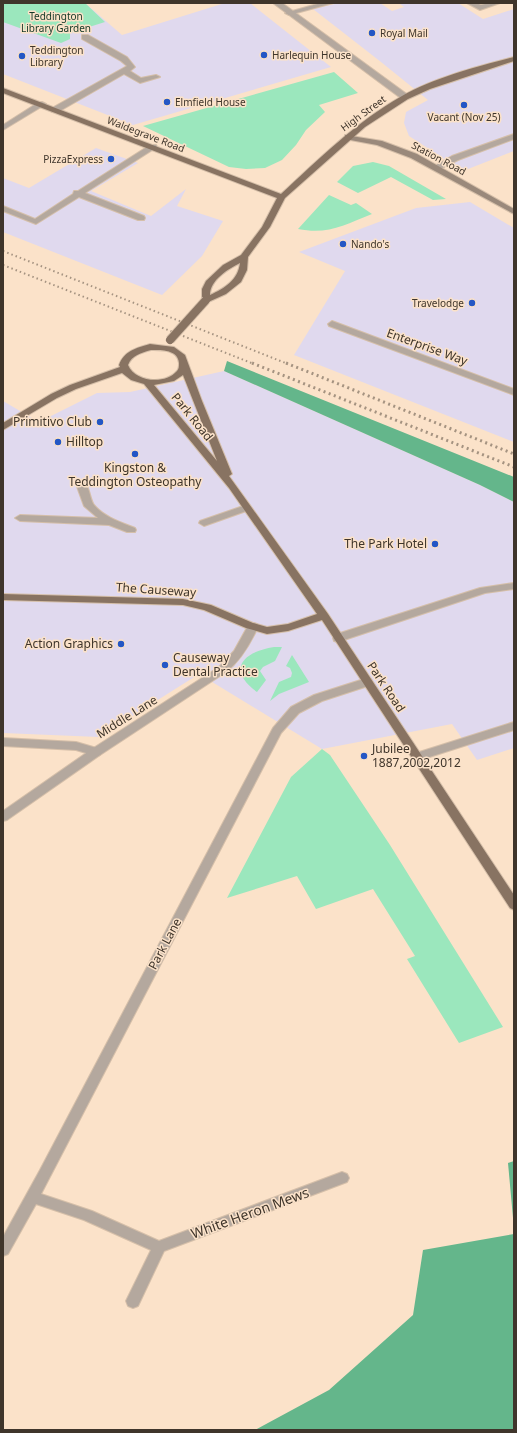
<svg xmlns="http://www.w3.org/2000/svg" width="517" height="1433" font-family="'Noto Sans',sans-serif">
  <rect width="100%" height="100%" fill="#fbe2c9"/>
  <g fill="#e0d9ee">
    <path d="M3 3H85L122 35 225 3H250L331 67 133 125 3 74Z"/>
    <path d="M339 3H380L392 11 404 7 399 3H458L483 19 514 9V151L463 171 409 136 404 123 406 112 428 100 381 62 313 9Z"/>
    <path d="M96 148 138 163 91 191 151 216 186 189 177 206 223 221 202 256 162 295 3 232V178L29 188Z"/>
    <path d="M470 202 514 228V442L294 355 345 271 299 252 416 208Z"/>
    <path d="M224 371 480 485 514 502V748L477 760 452 724 322 749 199 674 99 737 3 733V401L39 422 97 393 130 392Z"/>
  </g>
  <g fill="#9be7bd">
    <path d="M3 3H85L105 22 70 33V39L61 43 3 22Z"/>
    <path d="M334 72 358 93 319 105 325 112 306 130 296 145 282 160 265 168 246 169 229 167 143 126Z"/>
    <path d="M373 162 389 166 446 199 433 200 391 177 358 193 337 182 353 166Z"/>
    <path d="M329 195 351 205 356 203 372 214C344 225 328 235 298 229Z"/>
    <path d="M274 647H282L275 661 263 667 260 671 266 680 257 692C226 669 243 652 274 647Z"/>
    <path d="M292 655 309 682 279 694 270 701 279 682 291 677 292 673 290 668 286 666Z"/>
    <path d="M322 749 330 755 390 845 503 1027 459 1043 407 959 415 956 373 889 316 909 297 876 227 898 291 777Z"/>
  </g>
  <g fill="#64b68b">
    <path d="M227 361 514 477V502L480 485 224 371Z"/>
    <path d="M514 1161V1229L508 1163Z"/>
    <path d="M514 1234V1430H255L329 1390 413 1315 423 1250Z"/>
  </g>
  <g fill="none" stroke-linecap="round" stroke-linejoin="round">
    <g stroke="#d5bfa9" stroke-width="2">
      <g id="service">
        <path d="M321 3H333L289 15 285 13Z"/>
        <path d="M467 3H476L481 5 489 3H500L480 10Z"/>
        <path d="M82 35H88L127 57 135 67 130 71 141 78 156 75 160 77 140 83 124 74 58 112H52V108L127 66 121 61 82 39Z"/>
        <path d="M39 102H42L46 104 3 130V125Z"/>
        <path d="M514 134V139L458 160 438 170H435L431 168 452 156Z"/>
        <path d="M150 145H156L157 147 85 193 144 216 145 218 144 220H138L79 197 36 224 3 211V206L35 219 73 194 74 191H78Z"/>
        <path d="M332 321 514 389V395L329 326 328 324Z"/>
        <path d="M81 481C90 483 89 498 94 505 104 517 120 522 135 528L136 530 135 532H127L109 525 20 521 15 518 20 515 98 518 84 506 76 484Z"/>
        <path d="M246 505 251 508 249 510 204 526 199 523 200 521Z"/>
        <path d="M514 583V589L485 593 338 642 334 641 333 638 334 635 480 588Z"/>
        <path d="M514 722V730L417 761 413 760 411 757 413 754Z"/>
        <path d="M3 738 76 742 100 749 102 752 100 755 96 756 76 750 3 746Z"/>
      </g>
    </g>
    <g stroke="#d5bfa9" stroke-width="2">
      <g id="minor">
        <path d="M273 3H282L408 95V99H402Z"/>
        <path d="M253 623 257 624 258 627C250 644 241 660 226 672L100 755 7 820 3 821V811L92 749 219 667 234 651 249 624Z"/>
        <path d="M367 678 371 679 372 682 371 685 322 701 299 713 281 733 41 1194 92 1211 159 1241 342 1172 347 1174 349 1178 347 1182 164 1251 138 1306 133 1308 128 1306 126 1301 151 1250 84 1220 36 1204 8 1254 3 1256V1237L40 1170 273 728 291 707 314 695Z"/>
      </g>
    </g>
    <g stroke="#d5bfa9" stroke-width="2">
      <path id="secondary" d="M345 135 382 141 417 154 514 209V214L411 158 377 145 345 139Z"/>
    </g>
    <g stroke="#d5bfa9" stroke-width="2">
      <g id="primary">
        <path d="M514 57V61L430 89 408 99 365 127 285 198 270 227 248 257 247 270 241 282 226 294 206 303 202 300V289L206 281 223 265 241 255 262 227 277 198 3 93V88L281 194C319 159 356 122 402 96 433 78 479 66 514 57ZM240 263C238 280 225 288 210 295 210 280 228 269 240 263Z"/>
        <path d="M150 344 174 347 185 355 202 401 232 474 229 476 328 614 514 895V910L510 908 322 620 288 631 267 634 246 628 204 610 183 605 3 600V594L183 599 211 605 253 623 267 627 288 624 317 614 229 488 144 384 131 380 122 373 76 389 57 398 3 430V423L51 394 70 385 120 367 119 365C124 351 136 348 150 344ZM151 350C160 350 178 349 179 363 179 366 179 369 177 371 165 385 135 382 128 365 132 355 141 353 151 350ZM183 375 217 461 154 385 174 381Z"/>
      </g>
    </g>
    <use href="#service" fill="#b4a89e" fill-rule="evenodd"/>
    <use href="#minor" fill="#b4a89e" fill-rule="evenodd"/>
    <use href="#secondary" fill="#9a897b" fill-rule="evenodd"/>
    <use href="#primary" fill="#887362" fill-rule="evenodd"/>
    <g stroke="#a59381" stroke-width="2" stroke-dasharray="1.5 3" stroke-linecap="butt">
      <path d="M3 251 288 364"/>
      <path d="M3 265 254 364"/>
    </g>
    <g stroke="#a59381" stroke-width="3" stroke-dasharray="2 3.5" stroke-linecap="butt">
      <path d="M252 363 514 467"/>
      <path d="M286 363 514 454"/>
    </g>
    <g stroke="#d5bfa9" stroke-width="10" stroke-linecap="butt">
      <path id="primary-bridge" d="M170 340 206 300"/>
    </g>
    <use href="#primary-bridge" stroke="#887362" stroke-width="8"/>
  </g>
  <g fill="#2457c5" stroke="#fbe2c9" stroke-width="1.5">
    <circle cx="372" cy="33" r="4"/>
    <circle cx="264" cy="55" r="4"/>
    <circle cx="22" cy="56" r="4"/>
    <circle cx="167" cy="102" r="4"/>
    <circle cx="464" cy="105" r="4"/>
    <circle cx="111" cy="159" r="4"/>
    <circle cx="343" cy="244" r="4"/>
    <circle cx="472" cy="303" r="4"/>
    <circle cx="100" cy="422" r="4"/>
    <circle cx="58" cy="442" r="4"/>
    <circle cx="135" cy="454" r="4"/>
    <circle cx="435" cy="544" r="4"/>
    <circle cx="121" cy="644" r="4"/>
    <circle cx="165" cy="665" r="4"/>
    <circle cx="364" cy="756" r="4"/>
  </g>
  <g text-anchor="middle" stroke-width="3" stroke-linejoin="round" paint-order="stroke">
    <g font-size="10" fill="#133826" stroke="#fbe2c9">
      <text x="56" y="20">Teddington<tspan x="56" dy="12">Library Garden</tspan></text>
    </g>
    <g font-size="10" fill="#3f352b" stroke="#fbe2c9" text-anchor="start">
      <text x="380" y="37">Royal Mail</text>
      <text x="30" y="54">Teddington<tspan x="30" dy="12">Library</tspan></text>
      <text x="272" y="59">Harlequin House</text>
      <text x="175" y="106">Elmfield House</text>
      <text x="464" y="121" text-anchor="middle">Vacant (Nov 25)</text>
      <text x="103" y="163" text-anchor="end">PizzaExpress</text>
      <text x="351" y="248">Nando's</text>
      <text x="464" y="307" text-anchor="end">Travelodge</text>
    </g>
    <g font-size="10" fill="#3f352b" stroke="#fbe2c9">
      <text transform="translate(363 113) rotate(-36)" y="4">High Street</text>
      <text transform="translate(146 134) rotate(21)" y="4">Waldegrave Road</text>
      <text transform="translate(439 158) rotate(28)" y="4">Station Road</text>
    </g>
    <g font-size="12" fill="#3f352b" stroke="#fbe2c9">
      <text transform="translate(427 347) rotate(20)" y="4">Enterprise Way</text>
      <text transform="translate(192 417) rotate(51)" y="4">Park Road</text>
      <text transform="translate(156 590) rotate(4)" y="4">The Causeway</text>
      <text transform="translate(386 687) rotate(56)" y="4">Park Road</text>
      <text transform="translate(127 717) rotate(-32)" y="4">Middle Lane</text>
      <text transform="translate(165 944) rotate(-62)" y="4">Park Lane</text>
    </g>
    <g font-size="12" fill="#3f352b" stroke="#fbe2c9" text-anchor="end">
      <text x="92" y="426">Primitivo Club</text>
      <text x="66" y="446" text-anchor="start">Hilltop</text>
      <text x="135" y="472" text-anchor="middle">Kingston &amp;<tspan x="135" dy="14">Teddington Osteopathy</tspan></text>
      <text x="427" y="548">The Park Hotel</text>
      <text x="113" y="648">Action Graphics</text>
      <text x="173" y="662" text-anchor="start">Causeway<tspan x="173" dy="14">Dental Practice</tspan></text>
      <text x="372" y="753" text-anchor="start">Jubilee<tspan x="372" dy="14">1887,2002,2012</tspan></text>
    </g>
    <g font-size="14" fill="#3f352b" stroke="#fbe2c9">
      <text transform="translate(250 1213) rotate(-20)" y="5">White Heron Mews</text>
    </g>
  </g>
  <rect width="517" height="1433" fill="none" stroke="#3f352b" stroke-width="8"/>
</svg>
